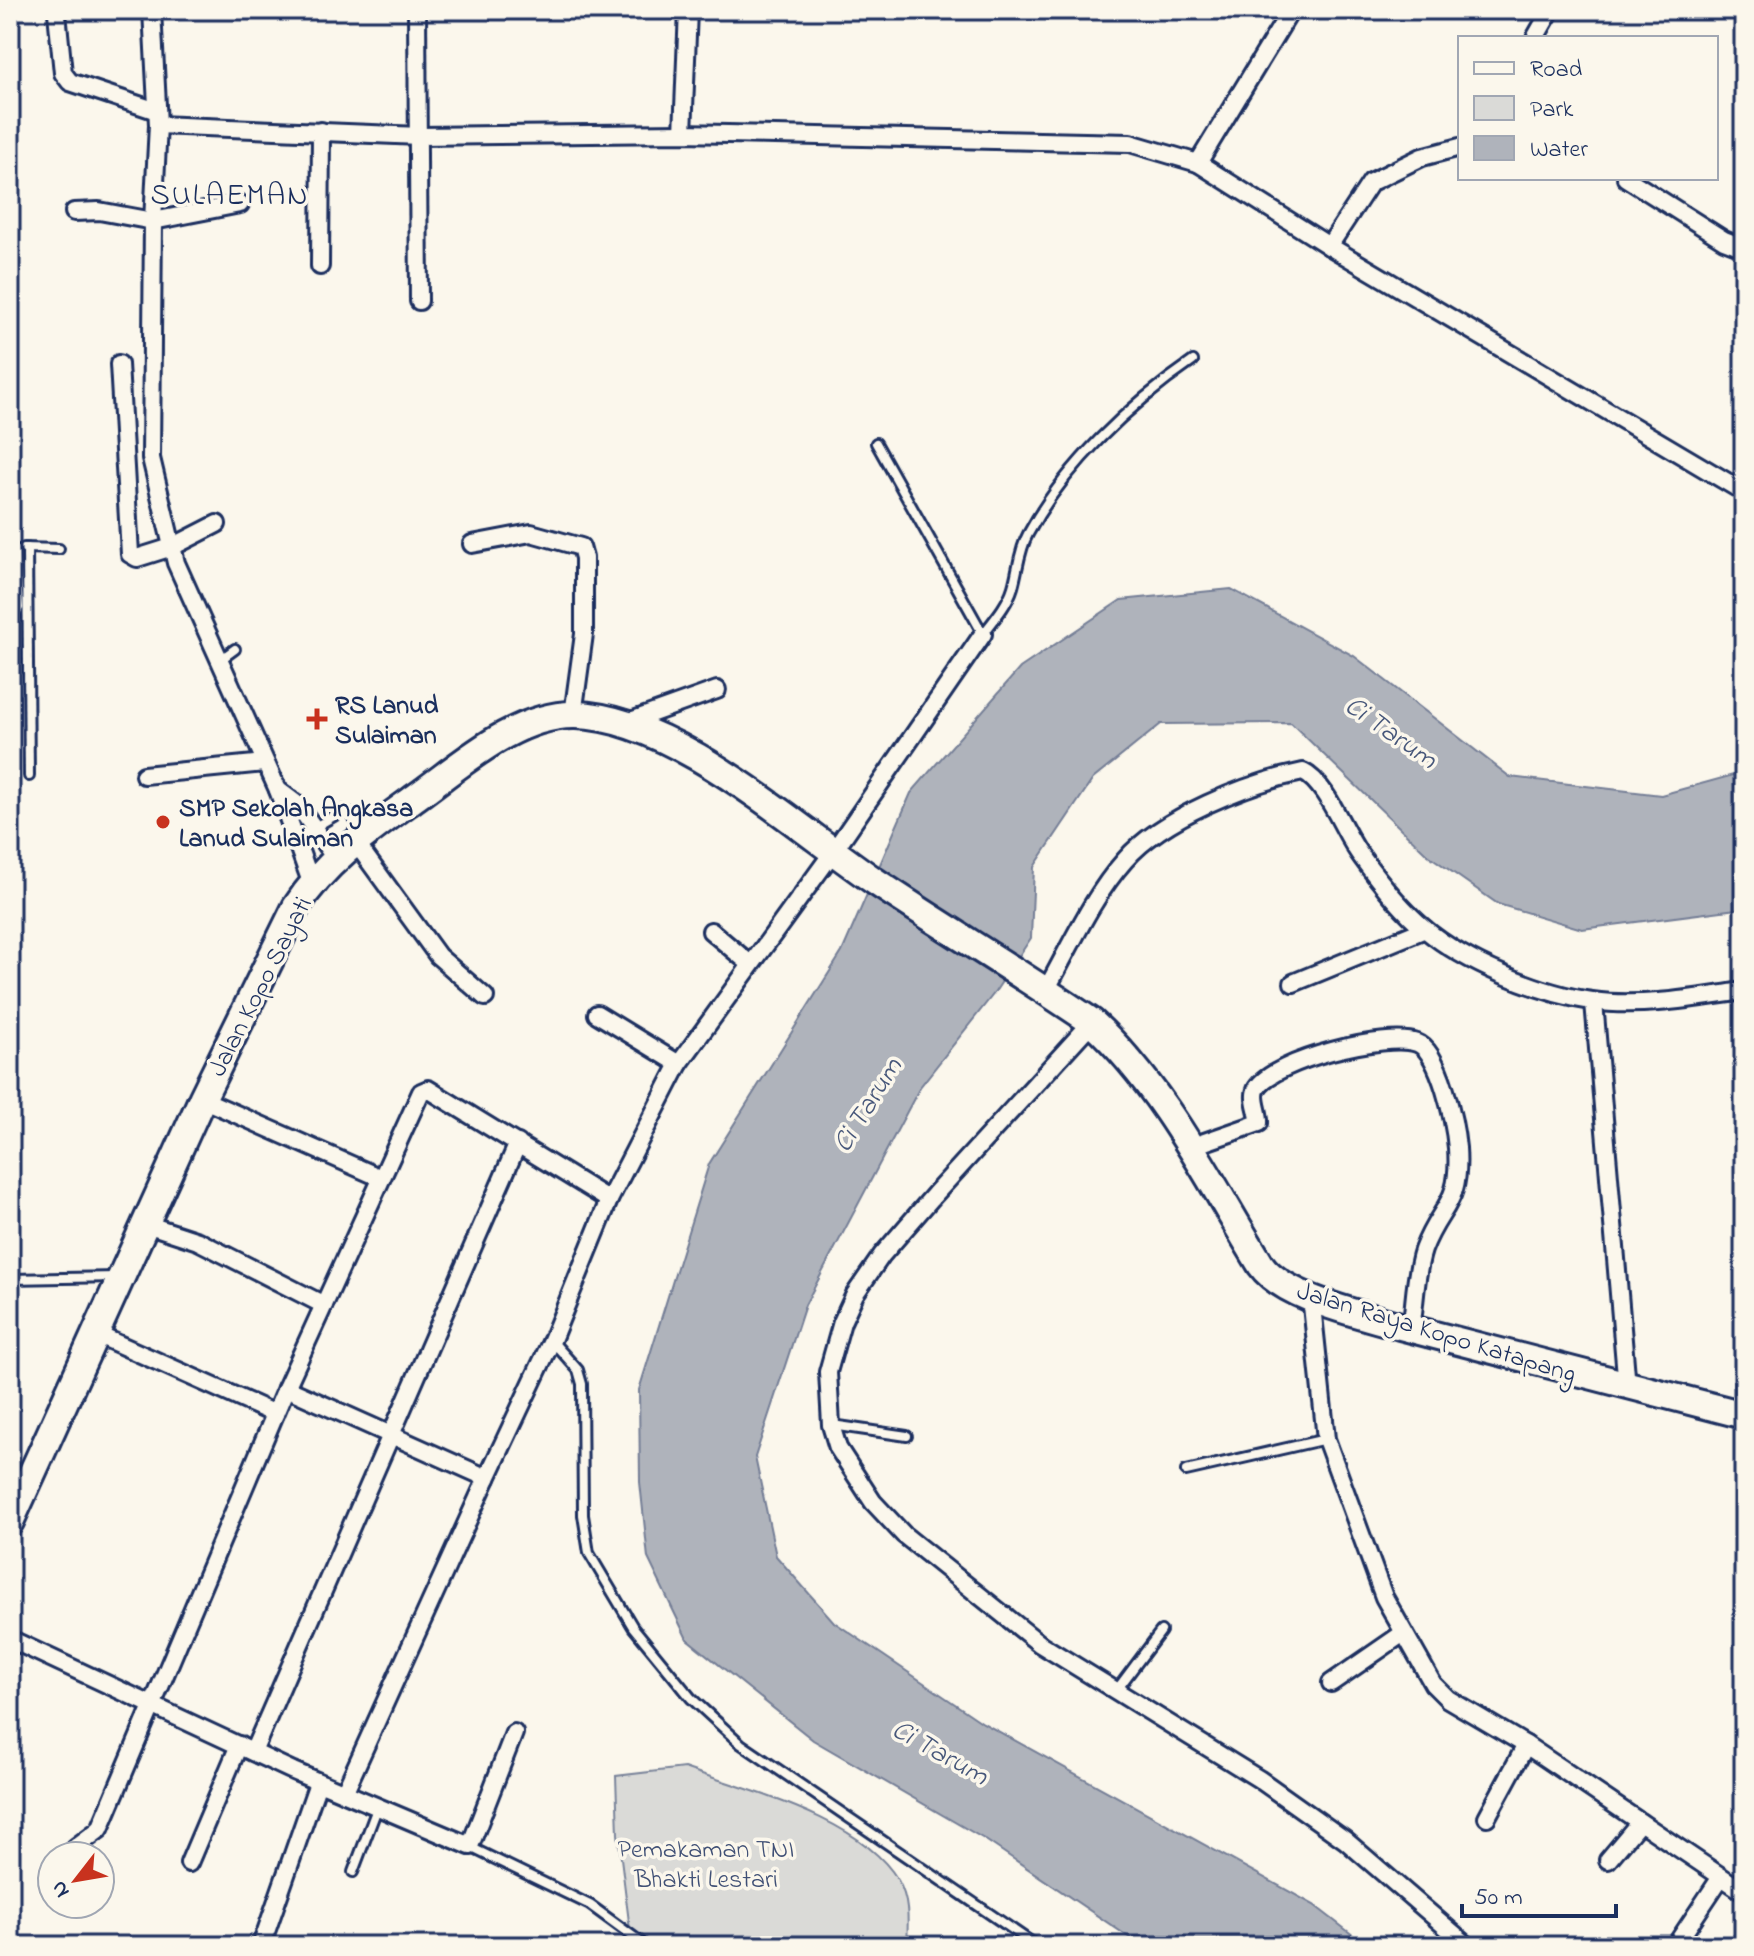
<svg xmlns="http://www.w3.org/2000/svg" width="1754" height="1956" font-family="'Indie Flower',sans-serif">
  <rect width="100%" height="100%" fill="#fbf7ec"/>
  <filter id="ink" filterUnits="userSpaceOnUse"><feTurbulence type="fractalNoise" baseFrequency=".0125" numOctaves="2"/><feDisplacementMap in="SourceGraphic" scale="16" xChannelSelector="R" yChannelSelector="G"/><feConvolveMatrix kernelMatrix="1 2 1 2 8 2 1 2 1" color-interpolation-filters="sRGB"/></filter>
  <g filter="url(#ink)">
    <path fill="#dadad7" stroke="#7a849a" stroke-width="2" d="M684 1768C749 1791 861 1818 898 1880 910 1901 908 1923 907 1946H632L618 1834 616 1776Z"/>
    <path fill="#afb3bb" stroke="#747e96" stroke-width="2" d="M1231 589 1354 656 1510 777 1661 795 1744 772V908L1582 929 1498 904 1428 855 1291 723 1161 724 1093 779 1034 867 1031 938 995 992 920 1087 805 1305 755 1457 776 1556 834 1622 983 1723 1314 1905 1367 1946H1142L984 1839 813 1740 687 1639 648 1558 640 1482 639 1390 709 1164 842 952 911 793 1020 668 1121 600Z"/>
    <g fill="none" stroke-linecap="round" stroke-linejoin="round">
      <g stroke="#1b2f5e" stroke-width="14">
        <g id="service">
          <path d="M876 443 983 634C994 620 1008 604 1013 587 1018 570 1019 550 1028 534 1065 465 1129 405 1193 361"/>
          <path d="M24 548 59 549"/>
          <path d="M27 548 29 776"/>
          <path d="M10 625 19 608 15 549"/>
          <path d="M220 660 235 649"/>
          <path d="M295 839 344 810 350 813 362 832"/>
          <path d="M10 1279 117 1277"/>
          <path d="M552 1341 578 1370 582 1384 583 1515 589 1553 633 1627 691 1698 741 1744 1037 1946"/>
          <path d="M832 1425 907 1436"/>
          <path d="M1186 1471 1326 1439"/>
          <path d="M1116 1691 1161 1631"/>
          <path d="M470 1847 590 1905 646 1946"/>
          <path d="M353 1872 378 1806"/>
        </g>
      </g>
      <g stroke="#1b2f5e" stroke-width="22">
        <g id="minor">
          <path d="M152 10 158 125 153 221 151 458 176 563 278 790 311 882"/>
          <path d="M417 10 419 301"/>
          <path d="M57 13 63 73 70 82 157 111"/>
          <path d="M1535 38 1551 10"/>
          <path d="M158 125 420 136 683 133 1130 143 1198 163 1291 10"/>
          <path d="M683 133 688 10"/>
          <path d="M1198 163 1329 246 1744 492"/>
          <path d="M1626 178 1724 240 1737 245 1744 244"/>
          <path d="M74 212 99 211 153 221 240 204"/>
          <path d="M1329 246 1371 182 1422 157 1460 147"/>
          <path d="M320 266 321 131"/>
          <path d="M119 364 130 554 137 558 172 547 217 524"/>
          <path d="M472 544 531 533 581 547 584 558V634L573 715"/>
          <path d="M625 723 717 690"/>
          <path d="M144 775 265 763"/>
          <path d="M278 790 298 805 336 860"/>
          <path d="M356 843 438 956 485 997"/>
          <path d="M711 931 749 963"/>
          <path d="M1293 983 1425 929"/>
          <path d="M1046 990C1070 947 1092 897 1125 860 1162 817 1248 783 1303 772 1327 783 1344 834 1361 856 1379 881 1402 910 1425 929 1465 963 1541 994 1592 1001 1641 1008 1695 998 1744 991"/>
          <path d="M1594 1002 1627 1387"/>
          <path d="M597 1014 679 1064"/>
          <path d="M1092 1022 935 1194 882 1255 855 1294 842 1322 828 1372 831 1425 838 1448 873 1502 904 1535 1040 1644 1259 1779 1345 1840 1468 1946"/>
          <path d="M202 1099 381 1178"/>
          <path d="M1190 1147 1259 1123C1260 1112 1251 1098 1257 1088 1274 1060 1387 1032 1417 1043 1440 1051 1455 1125 1457 1148 1461 1207 1440 1204 1423 1250 1415 1274 1415 1304 1411 1329"/>
          <path d="M146 1224 198 1241 324 1305"/>
          <path d="M1311 1296 1326 1439 1384 1597 1433 1684 1448 1699 1526 1745 1744 1892"/>
          <path d="M96 1334 275 1414"/>
          <path d="M286 1388 487 1478 344 1793"/>
          <path d="M487 1478 552 1340 609 1200 679 1064 833 852 983 634"/>
          <path d="M10 1639 293 1771 470 1846 514 1733"/>
          <path d="M1331 1683 1402 1634"/>
          <path d="M253 1752 518 1143"/>
          <path d="M1487 1817 1526 1745"/>
          <path d="M71 1856 76 1847 100 1829 286 1388 421 1092 428 1089 609 1200"/>
          <path d="M1608 1860 1640 1822"/>
          <path d="M189 1863 239 1745"/>
          <path d="M261 1946 318 1783"/>
          <path d="M1675 1946 1721 1877"/>
        </g>
      </g>
      <g stroke="#1b2f5e" stroke-width="32">
        <path id="primary" d="M10 1522 202 1099 296 907C325 861 372 829 416 797 462 764 516 714 575 715 672 716 794 826 873 880 945 928 1020 973 1092 1022 1165 1089 1210 1182 1261 1265 1284 1298 1361 1314 1400 1326L1744 1415"/>
      </g>
      <use href="#service" stroke="#fbf7ec" stroke-width="8"/>
      <use href="#minor" stroke="#fbf7ec" stroke-width="16"/>
      <use href="#primary" stroke="#fbf7ec" stroke-width="26"/>
    </g>
  </g>
  <g fill="#c8321e" stroke="#fbf7ec" stroke-width="3">
    <path d="M313 707h8v8h8v8h-8v8h-8v-8h-8v-8h8z"/>
    <circle cx="163" cy="822" r="8"/>
  </g>
  <g text-anchor="middle" stroke-width="7" stroke-linejoin="round" paint-order="stroke">
    <g font-size="26" font-weight="bold" fill="#1b2f5e" stroke="#fbf7ec" text-anchor="start">
      <text x="335" y="713">RS Lanud<tspan x="335" dy="30">Sulaiman</tspan></text>
      <text x="179" y="816">SMP Sekolah Angkasa<tspan x="179" dy="30">Lanud Sulaiman</tspan></text>
    </g>
    <g font-size="26" fill="#1b2f5e" stroke="#fbf7ec">
      <text transform="translate(259 986) rotate(-63)" y="9">Jalan Kopo Sayati</text>
      <text transform="translate(1437 1331) rotate(17)" y="9">Jalan Raya Kopo Katapang</text>
    </g>
    <g font-size="26" fill="#415176" stroke="#fbf7ec">
      <text x="706" y="1857">Pemakaman TNI<tspan x="706" dy="30">Bhakti Lestari</tspan></text>
    </g>
    <g font-size="28" font-style="italic" fill="#47577a" stroke="#fbf7ec">
      <text transform="translate(1392 731) rotate(35)" y="10">Ci Tarum</text>
      <text transform="translate(866 1104) rotate(-58)" y="10">Ci Tarum</text>
      <text transform="translate(941 1751) rotate(29)" y="10">Ci Tarum</text>
    </g>
    <g font-size="30" letter-spacing="2" fill="#1b2f5e" stroke="#fbf7ec">
      <text x="230" y="204">SULAEMAN</text>
    </g>
  </g>
  <rect width="1754" height="1956" fill="none" stroke="#fbf7ec" stroke-width="40"/>
  <rect x="20" y="20" width="1714" height="1916" fill="none" stroke="#1b2f5e" stroke-width="3" filter="url(#ink)"/>
  <rect x="1458" y="36" width="260" height="144" fill="#fbf7ec" stroke="#a1a7b3" stroke-width="2"/>
  <rect x="1474" y="62" width="40" height="12" fill="#fbf7ec" stroke="#a1a7b3" stroke-width="2"/>
  <text x="1530" y="76" font-size="24" fill="#1b2f5e">Road</text>
  <rect x="1474" y="96" width="40" height="24" fill="#dadad7" stroke="#a1a7b3" stroke-width="2"/>
  <text x="1530" y="116" font-size="24" fill="#1b2f5e">Park</text>
  <rect x="1474" y="136" width="40" height="24" fill="#afb3bb" stroke="#a1a7b3" stroke-width="2"/>
  <text x="1530" y="156" font-size="24" fill="#1b2f5e">Water</text>
  <g transform="translate(76 1880) rotate(239)"><circle r="38" fill="#fbf7ec" stroke="#a1a7b3" stroke-width="2"/>
  <path d="M0-6L14 30L0 20L-14 30Z" fill="#c8321e"/>
  <text y="-12" font-size="22" font-weight="bold" text-anchor="middle" fill="#1b2f5e">N</text>
  </g>
  <path d="M1462 1904v12h154v-12" fill="none" stroke="#1b2f5e" stroke-width="4"/>
  <text x="1474" y="1904" font-size="24" fill="#1b2f5e" stroke="#fbf7ec" stroke-width="6" paint-order="stroke">50 m</text>
</svg>
